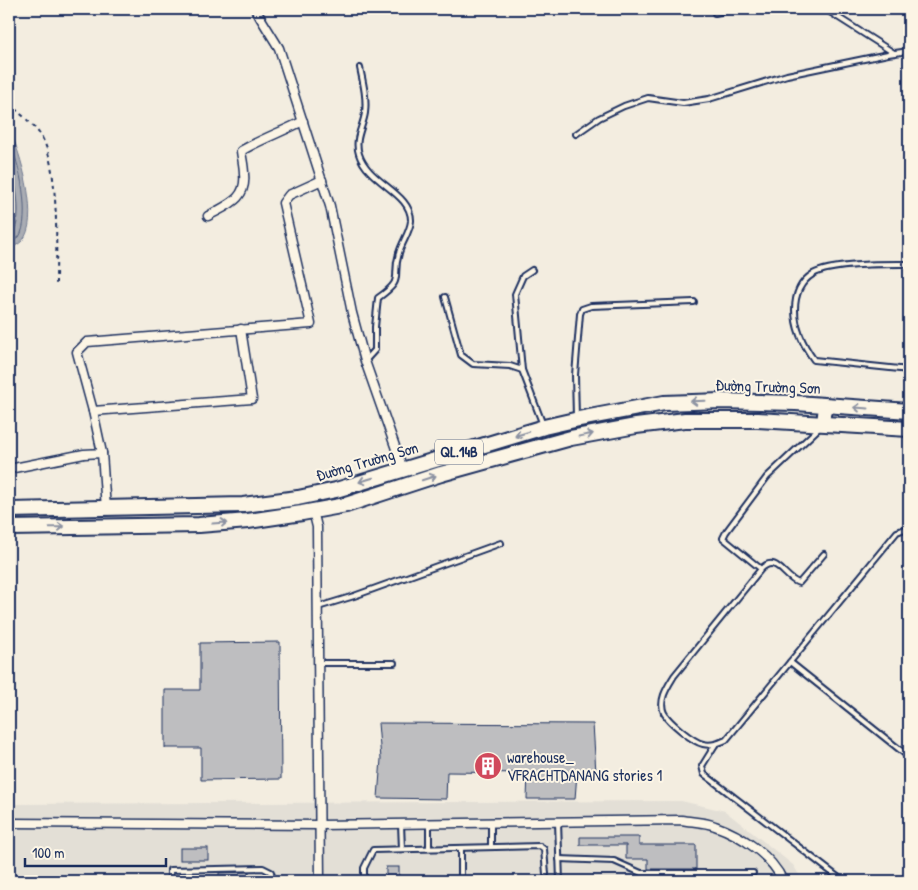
<svg xmlns="http://www.w3.org/2000/svg" width="918" height="890" font-family="'Patrick Hand',sans-serif">
  <rect width="100%" height="100%" fill="#f3ede0"/>
  <filter id="ink" filterUnits="userSpaceOnUse"><feTurbulence type="fractalNoise" baseFrequency=".02" numOctaves="2"/><feDisplacementMap in="SourceGraphic" scale="10" xChannelSelector="R" yChannelSelector="G"/><feConvolveMatrix kernelMatrix="1 2 1 2 8 2 1 2 1" color-interpolation-filters="sRGB"/></filter>
  <g filter="url(#ink)">
    <path fill="#e3dfd6" d="M681 801 725 811 793 865 803 881H9V804Z"/>
    <path fill="#a9acb3" stroke="#707a91" d="M13 138C22 160 40 221 22 241 19 244 13 247 9 250V139Z"/>
    <g fill="none" stroke-linecap="round" stroke-linejoin="round">
      <g stroke="#546180" stroke-width="1">
        <path d="M9 144C20 159 31 220 19 237 16 239 12 242 9 244"/>
        <path d="M9 160C14 177 27 224 9 236"/>
      </g>
    </g>
    <g fill="#bebec0" stroke="#1b2f5e">
      <path d="M280 642 281 779 201 780V748H165V690H200V643Z"/>
      <path d="M378 723 593 724 596 773H577L575 799H527L528 773 447 772 446 799 378 798 381 759Z"/>
      <path d="M580 837H639V845H696V869H648V859H626V845H580Z"/>
      <rect x="180" y="848" width="28" height="12"/>
      <rect x="386" y="867" width="13" height="14"/>
      <path d="M249 872V881H219V873Z"/>
      <rect x="648" y="877" width="37" height="4"/>
    </g>
    <g fill="none" stroke-linecap="round" stroke-linejoin="round">
      <g stroke="#1b2f5e" stroke-width="8">
        <g id="service">
          <path d="M825 9 894 53"/>
          <path d="M715 13 733 9"/>
          <path d="M360 68C363 82 367 98 365 113 363 127 354 139 359 154 368 183 412 193 411 221 410 232 402 242 399 253 391 279 406 278 378 298L375 327V350L365 361"/>
          <path d="M576 134 599 118 624 106 648 98 683 103 709 99 787 75 888 54 909 51"/>
          <path d="M909 264C887 264 831 263 813 274 800 282 795 295 795 310 795 329 803 345 814 360L909 370"/>
          <path d="M445 297 461 355 473 364 510 366 522 370 543 425"/>
          <path d="M522 370 515 294 523 276 532 270"/>
          <path d="M576 417 575 375 580 314 582 309 591 306 694 302"/>
          <path d="M909 531 905 529 897 532 790 662 909 757"/>
          <path d="M761 569C777 553 784 579 799 583L824 554"/>
          <path d="M318 607 354 596 501 543"/>
          <path d="M790 662 726 740C719 743 712 746 703 744 693 742 669 722 664 713 658 700 668 686 674 676L761 569 723 538 726 532 767 477 819 428"/>
          <path d="M318 663H394"/>
          <path d="M715 745 702 766 704 774 843 881"/>
          <path d="M558 822 560 881"/>
          <path d="M491 823V847"/>
          <path d="M401 824 402 849"/>
          <path d="M429 824V848"/>
          <path d="M461 848V881"/>
          <path d="M559 859 614 861 641 873H753"/>
          <path d="M170 881V870L263 868 271 872 273 881"/>
          <path d="M364 881V868L373 850 540 846 544 849 546 874"/>
        </g>
      </g>
      <g stroke="#1b2f5e" stroke-width="11">
        <g id="minor">
          <path d="M255 9 279 48 330 206 352 313 365 361 403 469"/>
          <path d="M208 216C227 205 247 200 244 174 244 166 242 159 241 151 261 139 282 132 303 121"/>
          <path d="M93 411 252 399 241 329"/>
          <path d="M102 453 106 509"/>
          <path d="M9 469 84 454 102 453 93 411 77 352 87 342 311 324 283 203 289 195 322 180"/>
          <path d="M313 511 317 527 320 881"/>
          <path d="M9 823 320 825 681 820C692 822 705 822 715 826 741 835 772 856 783 881"/>
        </g>
      </g>
      <g stroke="#1b2f5e" stroke-width="16">
        <path id="primary" d="M823 424 825 406"/>
      </g>
      <g stroke="#1b2f5e" stroke-width="18">
        <g id="trunk">
          <path d="M9 510 243 505 298 498 336 490 544 427 579 419 664 403 721 401 796 403 909 411"/>
          <path d="M9 528 199 525 248 521 302 513 346 505 441 474 571 438 636 426 685 420H758L909 429"/>
        </g>
      </g>
      <path stroke="#1b2f5e" stroke-width="2" stroke-dasharray="4 4" stroke-linecap="butt" d="M9 103C19 113 31 122 39 133 60 160 56 249 56 284"/>
      <use href="#service" stroke="#fcf5e5" stroke-width="4"/>
      <use href="#minor" stroke="#fcf5e5" stroke-width="8"/>
      <use href="#primary" stroke="#fcf5e5" stroke-width="12"/>
      <use href="#trunk" stroke="#fcf5e5" stroke-width="14"/>
    </g>
    <defs><path id="oneway-shaft" d="M-6 0H5M1.5-3L5.5 0L1.5 3" fill="none" stroke-width="1.6" stroke-linecap="round" stroke-linejoin="round" transform="scale(1.25)"/></defs>
    <g stroke="#8c92a2">
      <use href="#oneway-shaft" transform="translate(698 401) rotate(178)"/>
      <use href="#oneway-shaft" transform="translate(861 408) rotate(-176)"/>
      <use href="#oneway-shaft" transform="translate(522 434) rotate(163)"/>
      <use href="#oneway-shaft" transform="translate(586 435) rotate(-11)"/>
      <use href="#oneway-shaft" transform="translate(429 478) rotate(-18)"/>
      <use href="#oneway-shaft" transform="translate(366 480) rotate(163)"/>
      <use href="#oneway-shaft" transform="translate(220 523) rotate(-4)"/>
      <use href="#oneway-shaft" transform="translate(57 527) rotate(-1)"/>
    </g>
  </g>
  <defs>
    <g id="building-disc" transform="scale(1.4375)"><circle r="9.5" fill="#d1495b" stroke="#fcf5e5"/><path d="M-4-6H4V6H1V3H-1V6H-4ZM-2.5-4.3h1.7v1.8h-1.7ZM.8-4.3h1.7v1.8H.8ZM-2.5-1h1.7V.8h-1.7ZM.8-1h1.7V.8H.8Z" fill="#fff"/></g>
  </defs>
  <g fill-rule="evenodd">
    <use href="#building-disc" x="488" y="766"/>
  </g>
  <g text-anchor="middle" stroke-width="4" stroke-linejoin="round" paint-order="stroke">
    <rect fill="#fcf5e5" stroke="#5e6a86" stroke-width="1" x="435" y="439.5" width="48" height="25" rx="4"/>
    <g font-size="15" font-weight="bold" fill="#1b2f5e">
      <text x="459" y="457">QL.14B</text>
    </g>
    <g font-size="16" fill="#1b2f5e" stroke="#fcf5e5">
      <text transform="translate(768 386) rotate(2)" y="6">Đường Trường Sơn</text>
      <text transform="translate(367 461) rotate(-16)" y="6">Đường Trường Sơn</text>
    </g>
    <g font-size="16" fill="#1b2f5e" stroke="#fcf5e5" text-anchor="start">
      <text x="507" y="763">warehouse_<tspan x="507" dy="18">VFRACHTDANANG stories 1</tspan></text>
    </g>
  </g>
  <rect width="918" height="890" fill="none" stroke="#fcf5e5" stroke-width="30"/>
  <rect x="15" y="15" width="888" height="860" fill="none" stroke="#1b2f5e" stroke-width="2" filter="url(#ink)"/>
  <path d="M25 858v8h141v-8" fill="none" stroke="#1b2f5e" stroke-width="2.5"/>
  <text x="32" y="858" font-size="15" fill="#1b2f5e" stroke="#fcf5e5" stroke-width="4" paint-order="stroke">100 m</text>
</svg>
